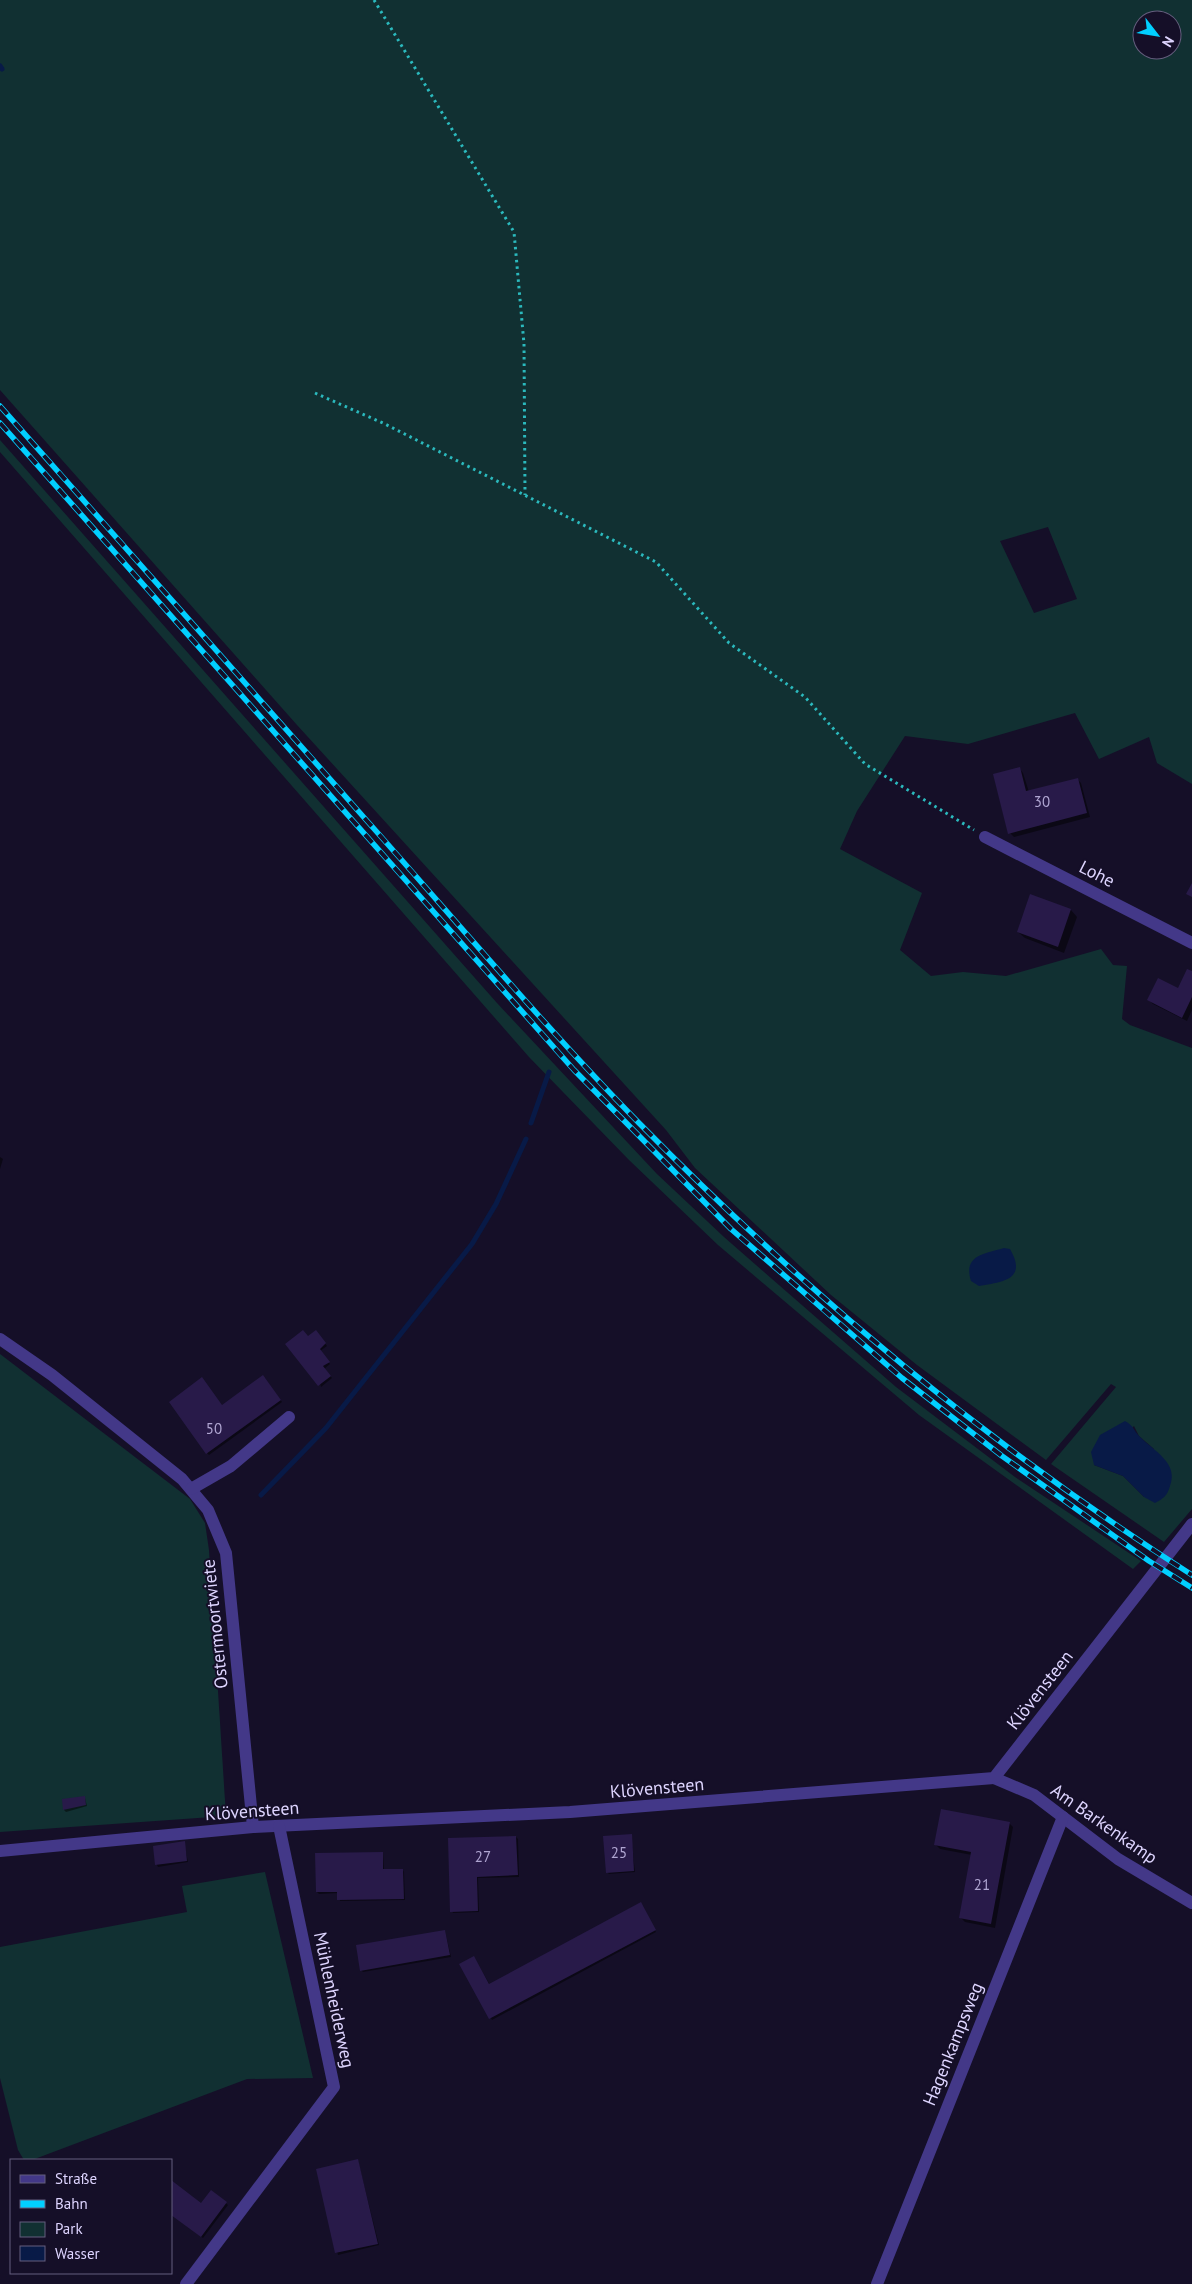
<svg xmlns="http://www.w3.org/2000/svg" width="1192" height="2284" font-family="'PT Sans',sans-serif">
  <rect width="100%" height="100%" fill="#150f28"/>
  <g fill="#113032" fill-rule="evenodd">
    <path d="M0 0H1192V784L1157 763 1149 737 1099 759 1075 713 968 744 905 736 857 811 840 849 922 893 900 950 931 976 963 972 1006 976 1101 949 1113 965 1127 966 1122 1019 1130 1025 1192 1048V1509L1164 1542 1051 1464 1116 1387 1111 1384 1046 1460 917 1365 831 1295 695 1168 666 1130 297 725 0 390ZM1142 20H1172V50H1142ZM1048 527 1077 599 1034 613 1000 541ZM1134 1426 1139 1436 1154 1449 1144 1497 1123 1476 1094 1465Z"/>
    <path d="M0 440 497 1003 657 1174 724 1237 896 1387 1015 1477 1141 1561 1133 1569 919 1415 718 1245 629 1160 529 1057 0 452Z"/>
    <path d="M0 1354 190 1499 205 1523 209 1550 226 1816 0 1832Z"/>
    <path d="M265 1872 313 2078 247 2079 32 2160H24L18 2150 0 2078V1947L187 1912 182 1886Z"/>
  </g>
  <g fill="#081a47">
    <path d="M1004 1248 1010 1249C1028 1280 1002 1282 979 1286L971 1281C963 1255 984 1254 1004 1248Z"/>
    <path d="M1125 1421C1135 1427 1133 1430 1140 1437 1154 1451 1179 1463 1170 1486 1167 1496 1164 1498 1155 1503L1144 1497 1123 1476 1094 1465 1091 1452 1100 1435Z"/>
  </g>
  <g fill="#0007">
    <path d="M1019 768 1023 773 1029 792 1077 779 1081 783 1090 817 1014 837 1010 833Z"/>
    <path d="M1031 896 1071 910 1077 917 1064 953 1025 938 1018 932Z"/>
    <path d="M1192 973V1010L1187 1021 1153 1004 1149 1000 1179 989Z"/>
    <path d="M0 1157 3 1159 0 1169Z"/>
    <path d="M317 1333 327 1346 320 1351 330 1364 324 1369 332 1378 321 1387 308 1338Z"/>
    <path d="M265 1378 282 1402 209 1455 207 1453 222 1406Z"/>
    <path d="M85 1798 87 1806 66 1812 64 1810 63 1800Z"/>
    <path d="M1009 1823 1013 1827 995 1928 965 1922 961 1918 972 1855 940 1849 936 1845Z"/>
    <path d="M631 1835 635 1872 609 1874 607 1872Z"/>
    <path d="M516 1837 518 1839 519 1877 478 1878 479 1912 453 1913 452 1911 449 1839Z"/>
    <path d="M184 1842 188 1862 158 1867 157 1865 154 1847Z"/>
    <path d="M383 1853 384 1870H403L404 1872 405 1900 340 1901 339 1893 319 1894 317 1892Z"/>
    <path d="M643 1906 656 1932 492 2020 461 1964 474 1957 490 1985Z"/>
    <path d="M445 1931 451 1957 363 1972 361 1970Z"/>
    <path d="M358 2161 379 2245 338 2255 318 2170Z"/>
    <path d="M212 2192 228 2205 203 2238 171 2214 202 2205Z"/>
  </g>
  <g fill="none" stroke-linecap="round" stroke-linejoin="round">
    <g stroke="#081a47" stroke-width="5">
      <path d="M0 66 2 69"/>
      <path d="M531 1123 549 1072"/>
      <path d="M261 1495 326 1428 472 1244 496 1204 526 1139"/>
    </g>
  </g>
  <g fill="#281a49">
    <path d="M1020 767 1026 791 1078 778 1087 813 1008 834 993 774Z"/>
    <path d="M1192 883V897L1186 894Z"/>
    <path d="M1030 894 1071 909 1058 947 1017 932Z"/>
    <path d="M1187 969 1192 971V997L1182 1018 1147 1000 1158 978 1178 988Z"/>
    <path d="M303 1330 308 1336 316 1330 326 1343 320 1349 330 1362 323 1366 331 1376 318 1386 285 1344Z"/>
    <path d="M263 1375 281 1400 206 1454 169 1402 202 1377 222 1405Z"/>
    <path d="M85 1796 86 1805 63 1810 62 1799Z"/>
    <path d="M941 1809 1010 1822 991 1924 959 1918 971 1852 934 1845Z"/>
    <path d="M632 1834 634 1871 606 1873 603 1836Z"/>
    <path d="M516 1836 518 1875 477 1877 478 1911 450 1912 448 1838Z"/>
    <path d="M185 1841 187 1861 155 1865 153 1846Z"/>
    <path d="M383 1852V1869H403L404 1899 337 1900V1892H316L315 1853Z"/>
    <path d="M641 1902 656 1930 489 2019 459 1964 474 1956 489 1984Z"/>
    <path d="M445 1930 450 1955 360 1971 356 1945Z"/>
    <path d="M358 2159 378 2244 335 2253 316 2169Z"/>
    <path d="M171 2180 201 2203 211 2190 227 2202 201 2237 171 2215Z"/>
  </g>
  <g fill="none" stroke-linecap="round" stroke-linejoin="round">
    <g stroke="#2bb9bd" stroke-width="3" stroke-dasharray="2.5 4" stroke-linecap="butt">
      <path d="M374 0 514 232 524 344 525 495"/>
      <path d="M315 393 385 424 656 562 729 643 805 697 865 764 974 830"/>
    </g>
    <g stroke="#433888" stroke-width="12">
      <path d="M985 837 1192 943"/>
      <path d="M0 1339 52 1375 182 1479 208 1510 226 1553 253 1827"/>
      <path d="M191 1489 231 1466 289 1417"/>
      <path d="M994 1778 1034 1795 1118 1859 1192 1903"/>
      <path d="M0 1851 253 1827 570 1812 994 1778 1192 1524"/>
      <path d="M186 2284 334 2087 279 1826"/>
      <path d="M877 2284 1063 1817"/>
    </g>
    <g stroke="#01cfff" stroke-width="5.5">
      <g id="rail">
        <path d="M0 406C123 545 246 684 368 822 458 923 545 1027 639 1123 806 1293 991 1447 1192 1575"/>
        <path d="M0 423 574 1070 731 1229 902 1378 1002 1456 1149 1561 1192 1588"/>
      </g>
    </g>
    <use href="#rail" stroke="#150f28" stroke-width="4" stroke-dasharray="11" stroke-linecap="butt"/>
  </g>
  <g text-anchor="middle" stroke-width="4" stroke-linejoin="round" paint-order="stroke">
    <g font-size="15" fill="#b0a6d2">
      <text x="1042" y="807">30</text>
      <text x="214" y="1434">50</text>
      <text x="619" y="1858">25</text>
      <text x="483" y="1862">27</text>
      <text x="982" y="1890">21</text>
    </g>
    <g font-size="18" fill="#ded5ff" stroke="#150f28">
      <text transform="translate(1097 874) rotate(27)" y="6">Lohe</text>
      <text transform="translate(215 1624) rotate(-96)" y="6">Ostermoortwiete</text>
      <text transform="translate(1040 1690) rotate(-52)" y="6">Klövensteen</text>
      <text transform="translate(657 1788) rotate(-5)" y="6">Klövensteen</text>
      <text transform="translate(252 1811) rotate(-4)" y="6">Klövensteen</text>
      <text transform="translate(1104 1824) rotate(35)" y="6">Am Barkenkamp</text>
      <text transform="translate(334 2000) rotate(78)" y="6">Mühlenheiderweg</text>
      <text transform="translate(953 2044) rotate(-68)" y="6">Hagenkampsweg</text>
    </g>
  </g>
  <rect x="10" y="2159" width="162" height="115" fill="#150f28" stroke="#655e7e"/>
  <rect x="20" y="2175" width="25" height="8" fill="#433888" stroke="#655e7e"/>
  <text x="55" y="2184" font-size="15" fill="#ded5ff">Straße</text>
  <rect x="20" y="2200" width="25" height="8" fill="#01cfff" stroke="#655e7e"/>
  <text x="55" y="2209" font-size="15" fill="#ded5ff">Bahn</text>
  <rect x="20" y="2222" width="25" height="15" fill="#113032" stroke="#655e7e"/>
  <text x="55" y="2234" font-size="15" fill="#ded5ff">Park</text>
  <rect x="20" y="2246" width="25" height="15" fill="#081a47" stroke="#655e7e"/>
  <text x="55" y="2259" font-size="15" fill="#ded5ff">Wasser</text>
  <g transform="translate(1157 35) rotate(121)"><circle r="24" fill="#150f28" stroke="#655e7e"/>
  <path d="M0-4L9 19L0 12L-9 19Z" fill="#01cfff"/>
  <text y="-8" font-size="14" font-weight="bold" text-anchor="middle" fill="#ded5ff">N</text>
  </g>
</svg>
